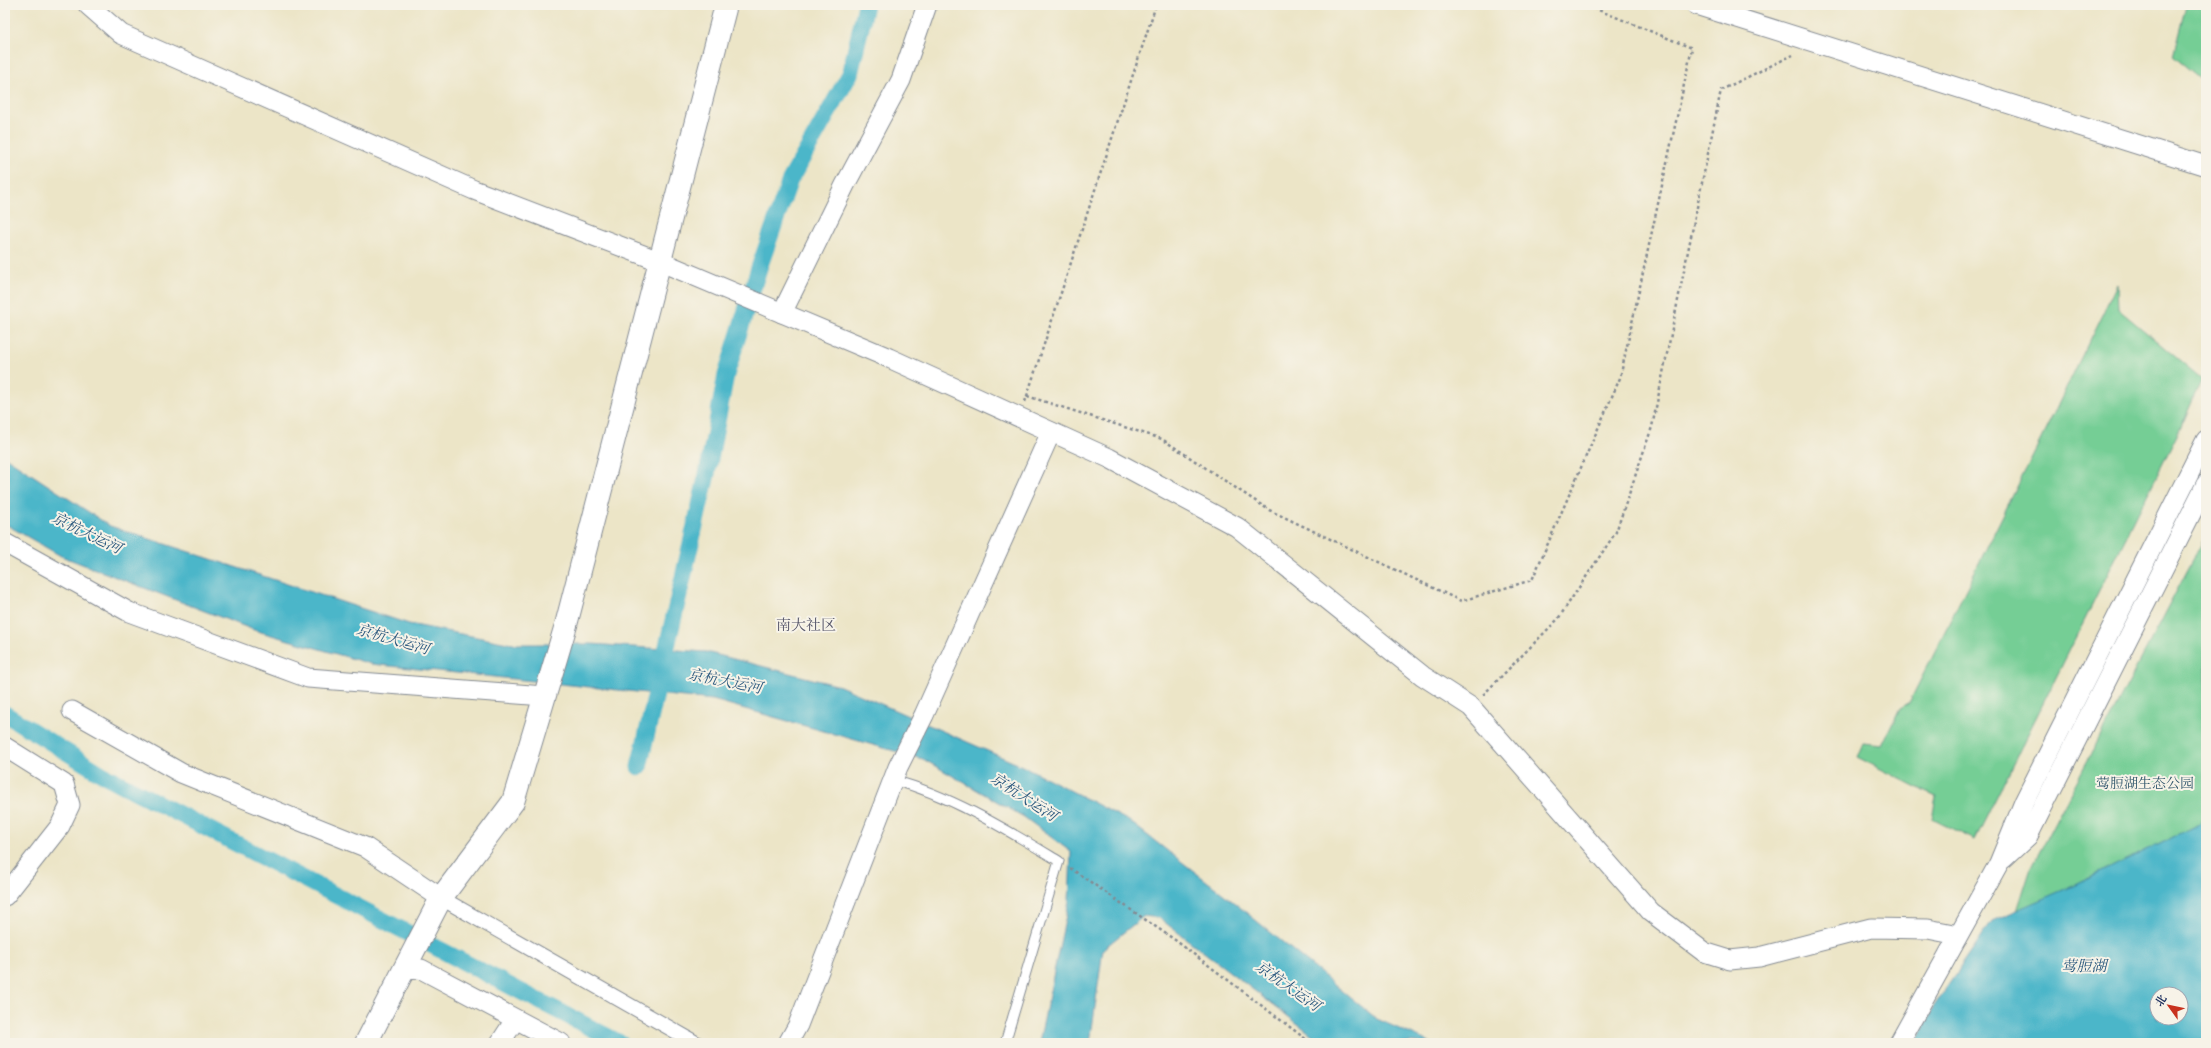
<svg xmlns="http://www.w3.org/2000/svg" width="2211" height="1048" font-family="'Libre Bodoni','Noto Serif SC',serif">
  <rect width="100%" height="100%" fill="#f7f3e8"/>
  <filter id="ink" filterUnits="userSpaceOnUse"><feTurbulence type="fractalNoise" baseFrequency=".025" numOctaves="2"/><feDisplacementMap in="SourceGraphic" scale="8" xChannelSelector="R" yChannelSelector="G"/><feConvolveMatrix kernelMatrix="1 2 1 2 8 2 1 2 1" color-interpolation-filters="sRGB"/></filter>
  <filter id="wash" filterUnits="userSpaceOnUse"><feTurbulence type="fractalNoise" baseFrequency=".012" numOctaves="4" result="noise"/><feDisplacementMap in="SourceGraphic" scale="16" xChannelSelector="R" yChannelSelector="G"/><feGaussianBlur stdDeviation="0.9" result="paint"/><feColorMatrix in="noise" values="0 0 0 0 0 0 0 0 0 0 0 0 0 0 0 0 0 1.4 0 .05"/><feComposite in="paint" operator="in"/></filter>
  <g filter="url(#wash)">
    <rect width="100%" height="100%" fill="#ece5c7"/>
    <g fill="#74ce95" stroke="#487e7a">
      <path d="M2186 5H2206V83L2173 56Z"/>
      <path d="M2117 284 2118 309 2202 379 2181 427 1975 840 1932 819 1936 797 1857 757 1863 743 1882 745 1900 708 1909 703 2057 407Z"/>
      <path d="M2206 535V821L2071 887 2017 911 2030 870Z"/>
    </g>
    <g fill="#4cb6c9" stroke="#347294" fill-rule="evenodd">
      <path d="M5 457 110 526 409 624 513 644H591L706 652 840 686 1031 770 1129 821 1226 896 1377 1019 1431 1043H1323L1159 918 1144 916 1103 949 1090 1043H1039L1069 901 1071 852 1024 817 923 759 713 700 371 664 254 630 61 556 5 524Z"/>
      <path d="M2206 821V1043H1916L1934 1006 1992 921 2071 887ZM2157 994H2181V1018H2157Z"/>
    </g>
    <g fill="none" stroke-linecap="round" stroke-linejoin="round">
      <g stroke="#4cb6c9" stroke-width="17">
        <path d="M5 714 102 774 620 1043"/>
        <path d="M639 767 707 474 726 375 759 268 790 180 850 74 866 5"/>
      </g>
    </g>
  </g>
  <g filter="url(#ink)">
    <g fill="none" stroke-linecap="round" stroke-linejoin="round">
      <g stroke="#848a92" stroke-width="11">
        <path id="service" d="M893 780C952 796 1007 830 1059 861L1005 1043"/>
      </g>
      <g stroke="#848a92" stroke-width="16">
        <path id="pedestrian" d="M441 898 696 1043"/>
      </g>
      <g stroke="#848a92" stroke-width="21">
        <g id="minor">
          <path d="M88 5 121 34 474 190 659 261 889 358 1109 458 1237 527 1423 676 1471 707 1651 912 1704 952 1730 960 1759 957 1871 928 1928 929 1958 935"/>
          <path d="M1696 5 2206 166"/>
          <path d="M782 313 845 185 901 80 927 5"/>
          <path d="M5 543 129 612 308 678 544 696"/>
          <path d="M72 711 181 773 365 847 441 898"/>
          <path d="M5 747 64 784 70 805 60 826 5 896"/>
          <path d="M2003 859 2028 836 2206 484"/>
          <path d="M405 970 421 969 561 1043"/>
          <path d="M500 1043 515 1020"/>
          <path d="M788 1043 798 1025 898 767 924 715 1051 432"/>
          <path d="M1899 1043 1999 863 2024 802 2206 440"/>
        </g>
      </g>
      <g stroke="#848a92" stroke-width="24">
        <path id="tertiary" d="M366 1043 441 898 513 802 566 625 726 5"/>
      </g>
      <g stroke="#848a92" stroke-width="2.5" stroke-dasharray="3 3" stroke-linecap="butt">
        <path d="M1027 396 1162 439 1269 510 1461 601 1532 580 1620 378 1692 48 1586 5"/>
        <path d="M1025 402 1156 5"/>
        <path d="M1483 695 1558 619 1616 532 1652 427 1721 90 1793 55"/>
        <path d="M1070 868 1175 940 1311 1043"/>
      </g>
      <use href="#service" stroke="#fff" stroke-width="9"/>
      <use href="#pedestrian" stroke="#fff" stroke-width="14"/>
      <use href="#minor" stroke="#fff" stroke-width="19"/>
      <use href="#tertiary" stroke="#fff" stroke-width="22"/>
    </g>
  </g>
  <g text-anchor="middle" stroke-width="4" stroke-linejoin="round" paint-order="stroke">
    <g font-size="14" fill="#31576c" stroke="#f7f3e8">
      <text x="2145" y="788">莺脰湖生态公园</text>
    </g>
    <g font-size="15" font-style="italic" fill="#2a587e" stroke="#f7f3e8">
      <text transform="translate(87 533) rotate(26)" y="5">京杭大运河</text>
      <text transform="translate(393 639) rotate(16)" y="5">京杭大运河</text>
      <text transform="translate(725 681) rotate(11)" y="5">京杭大运河</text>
      <text transform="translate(1024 797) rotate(33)" y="5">京杭大运河</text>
      <text x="2084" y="971">莺脰湖</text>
      <text transform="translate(1288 986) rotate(35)" y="5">京杭大运河</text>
    </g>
    <g font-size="15" fill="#57576b" stroke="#f7f3e8">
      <text x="806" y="630">南大社区</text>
    </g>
  </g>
  <rect width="2211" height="1048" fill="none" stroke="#f7f3e8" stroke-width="20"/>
  <g transform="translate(2169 1006) rotate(303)"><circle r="19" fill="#f7f3e8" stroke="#9fa5b1"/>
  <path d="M0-3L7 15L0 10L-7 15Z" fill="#c8321e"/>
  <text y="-6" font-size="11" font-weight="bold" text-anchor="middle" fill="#1b2f5e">北</text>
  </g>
</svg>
